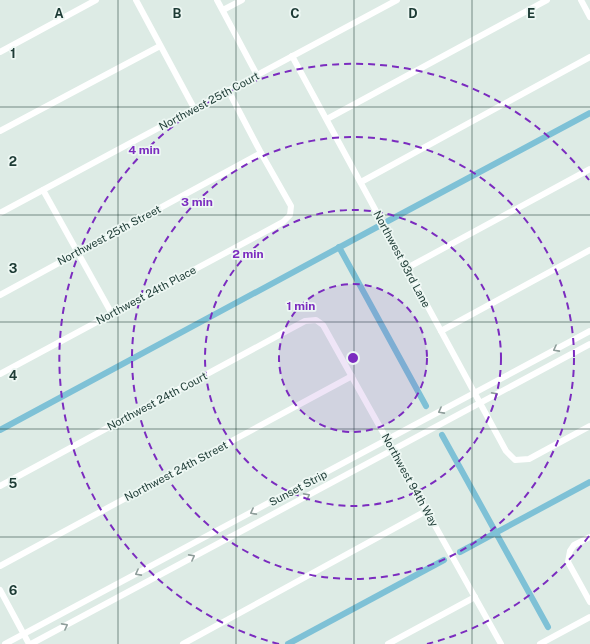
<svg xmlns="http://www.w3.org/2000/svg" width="590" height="644" font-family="'Public Sans',sans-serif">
  <rect width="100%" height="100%" fill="#ddebe5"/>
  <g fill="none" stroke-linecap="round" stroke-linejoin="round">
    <g stroke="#7ec1d6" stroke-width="6">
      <path d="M388 221 590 113"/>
      <path d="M339 247 426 406"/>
      <path d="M0 430 379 226"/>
      <path d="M442 435 548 627"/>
      <path d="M460 552 590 482"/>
      <path d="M288 644 444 560"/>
    </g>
    <g stroke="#fff" stroke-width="6">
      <path d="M136 0 194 108"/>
      <path d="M217 0 257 75"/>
      <path d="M581 0 590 17"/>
      <path d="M223 10 242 0"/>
      <path d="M0 52 96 0"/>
      <path d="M292 56 506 451 515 460 529 459 590 426"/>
      <path d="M327 119 547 0"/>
      <path d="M0 131 160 46"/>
      <path d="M361 182 590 57"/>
      <path d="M43 190 112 314"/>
      <path d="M0 213 397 0"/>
      <path d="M407 268 590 169"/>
      <path d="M0 295 261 153"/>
      <path d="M441 331 590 250"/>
      <path d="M0 374 283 222 290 215 291 206 261 153 228 90"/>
      <path d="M0 486 305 321 316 320 323 325 501 644"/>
      <path d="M590 537 574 545 570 551 568 562 590 602"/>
      <path d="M0 566 352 376"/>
      <path d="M0 590 29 644"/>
      <path d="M5 644 590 331"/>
      <path d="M31 644 590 344"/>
      <path d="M183 644 426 511"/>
      <path d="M388 644 475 597"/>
      <path d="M540 644 590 617"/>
    </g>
  </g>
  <defs><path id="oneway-chevron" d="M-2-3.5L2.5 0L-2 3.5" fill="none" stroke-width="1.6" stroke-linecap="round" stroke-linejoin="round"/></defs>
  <g stroke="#8e9d9a">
    <use href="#oneway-chevron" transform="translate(556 349) rotate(152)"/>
    <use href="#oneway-chevron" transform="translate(495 395) rotate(-28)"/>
    <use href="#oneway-chevron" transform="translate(441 411) rotate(152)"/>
    <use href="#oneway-chevron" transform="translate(307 496) rotate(-28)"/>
    <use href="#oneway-chevron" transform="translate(253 512) rotate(152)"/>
    <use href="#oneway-chevron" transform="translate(192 557) rotate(-28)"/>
    <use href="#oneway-chevron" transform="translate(138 573) rotate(152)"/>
    <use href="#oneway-chevron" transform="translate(65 626) rotate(-28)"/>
  </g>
  <path fill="none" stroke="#1d3b35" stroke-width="1" stroke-opacity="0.55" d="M118 0V644M236 0V644M354 0V644M472 0V644M0 107H590M0 215H590M0 322H590M0 429H590M0 537H590"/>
  <circle cx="353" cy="358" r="74" fill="#7b2cbf" fill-opacity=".12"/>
  <g fill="none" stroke="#7b2cbf" stroke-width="2" stroke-dasharray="7 5">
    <circle cx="353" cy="358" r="74"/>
    <circle cx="353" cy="358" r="148"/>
    <circle cx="353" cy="358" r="221"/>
    <path d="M589 536A295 295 0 0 1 427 644M279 644A295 295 0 1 1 589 180"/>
  </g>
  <g text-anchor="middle" stroke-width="3.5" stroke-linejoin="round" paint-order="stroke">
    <g font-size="11" fill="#1d3b35" stroke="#edf7f3">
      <text transform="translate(209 101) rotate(-28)" y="4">Northwest 25th Court</text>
      <text transform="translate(109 235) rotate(-28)" y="4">Northwest 25th Street</text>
      <text transform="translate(402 259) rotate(62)" y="4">Northwest 93rd Lane</text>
      <text transform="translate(146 295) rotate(-28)" y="4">Northwest 24th Place</text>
      <text transform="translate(157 401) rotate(-28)" y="4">Northwest 24th Court</text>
      <text transform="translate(176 471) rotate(-28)" y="4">Northwest 24th Street</text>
      <text transform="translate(410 480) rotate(61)" y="4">Northwest 94th Way</text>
      <text transform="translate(298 488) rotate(-28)" y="4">Sunset Strip</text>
    </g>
  </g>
  <g font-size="13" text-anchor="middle" font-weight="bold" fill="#1d3b35" stroke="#edf7f3" stroke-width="3.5" stroke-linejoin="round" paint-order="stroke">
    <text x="59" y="18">A</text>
    <text x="177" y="18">B</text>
    <text x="295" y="18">C</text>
    <text x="413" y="18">D</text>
    <text x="531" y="18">E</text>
    <text x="13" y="58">1</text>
    <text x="13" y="166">2</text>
    <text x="13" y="273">3</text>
    <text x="13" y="380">4</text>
    <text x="13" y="488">5</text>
    <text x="13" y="595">6</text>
  </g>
  <circle cx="353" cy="358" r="6" fill="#7b2cbf" stroke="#edf7f3" stroke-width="2"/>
  <g font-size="12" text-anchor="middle" font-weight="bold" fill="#7b2cbf" stroke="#edf7f3" stroke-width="3.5" stroke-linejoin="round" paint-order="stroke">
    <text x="144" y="154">4 min</text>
    <text x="197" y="206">3 min</text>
    <text x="248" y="258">2 min</text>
    <text x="301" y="310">1 min</text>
  </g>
</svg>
